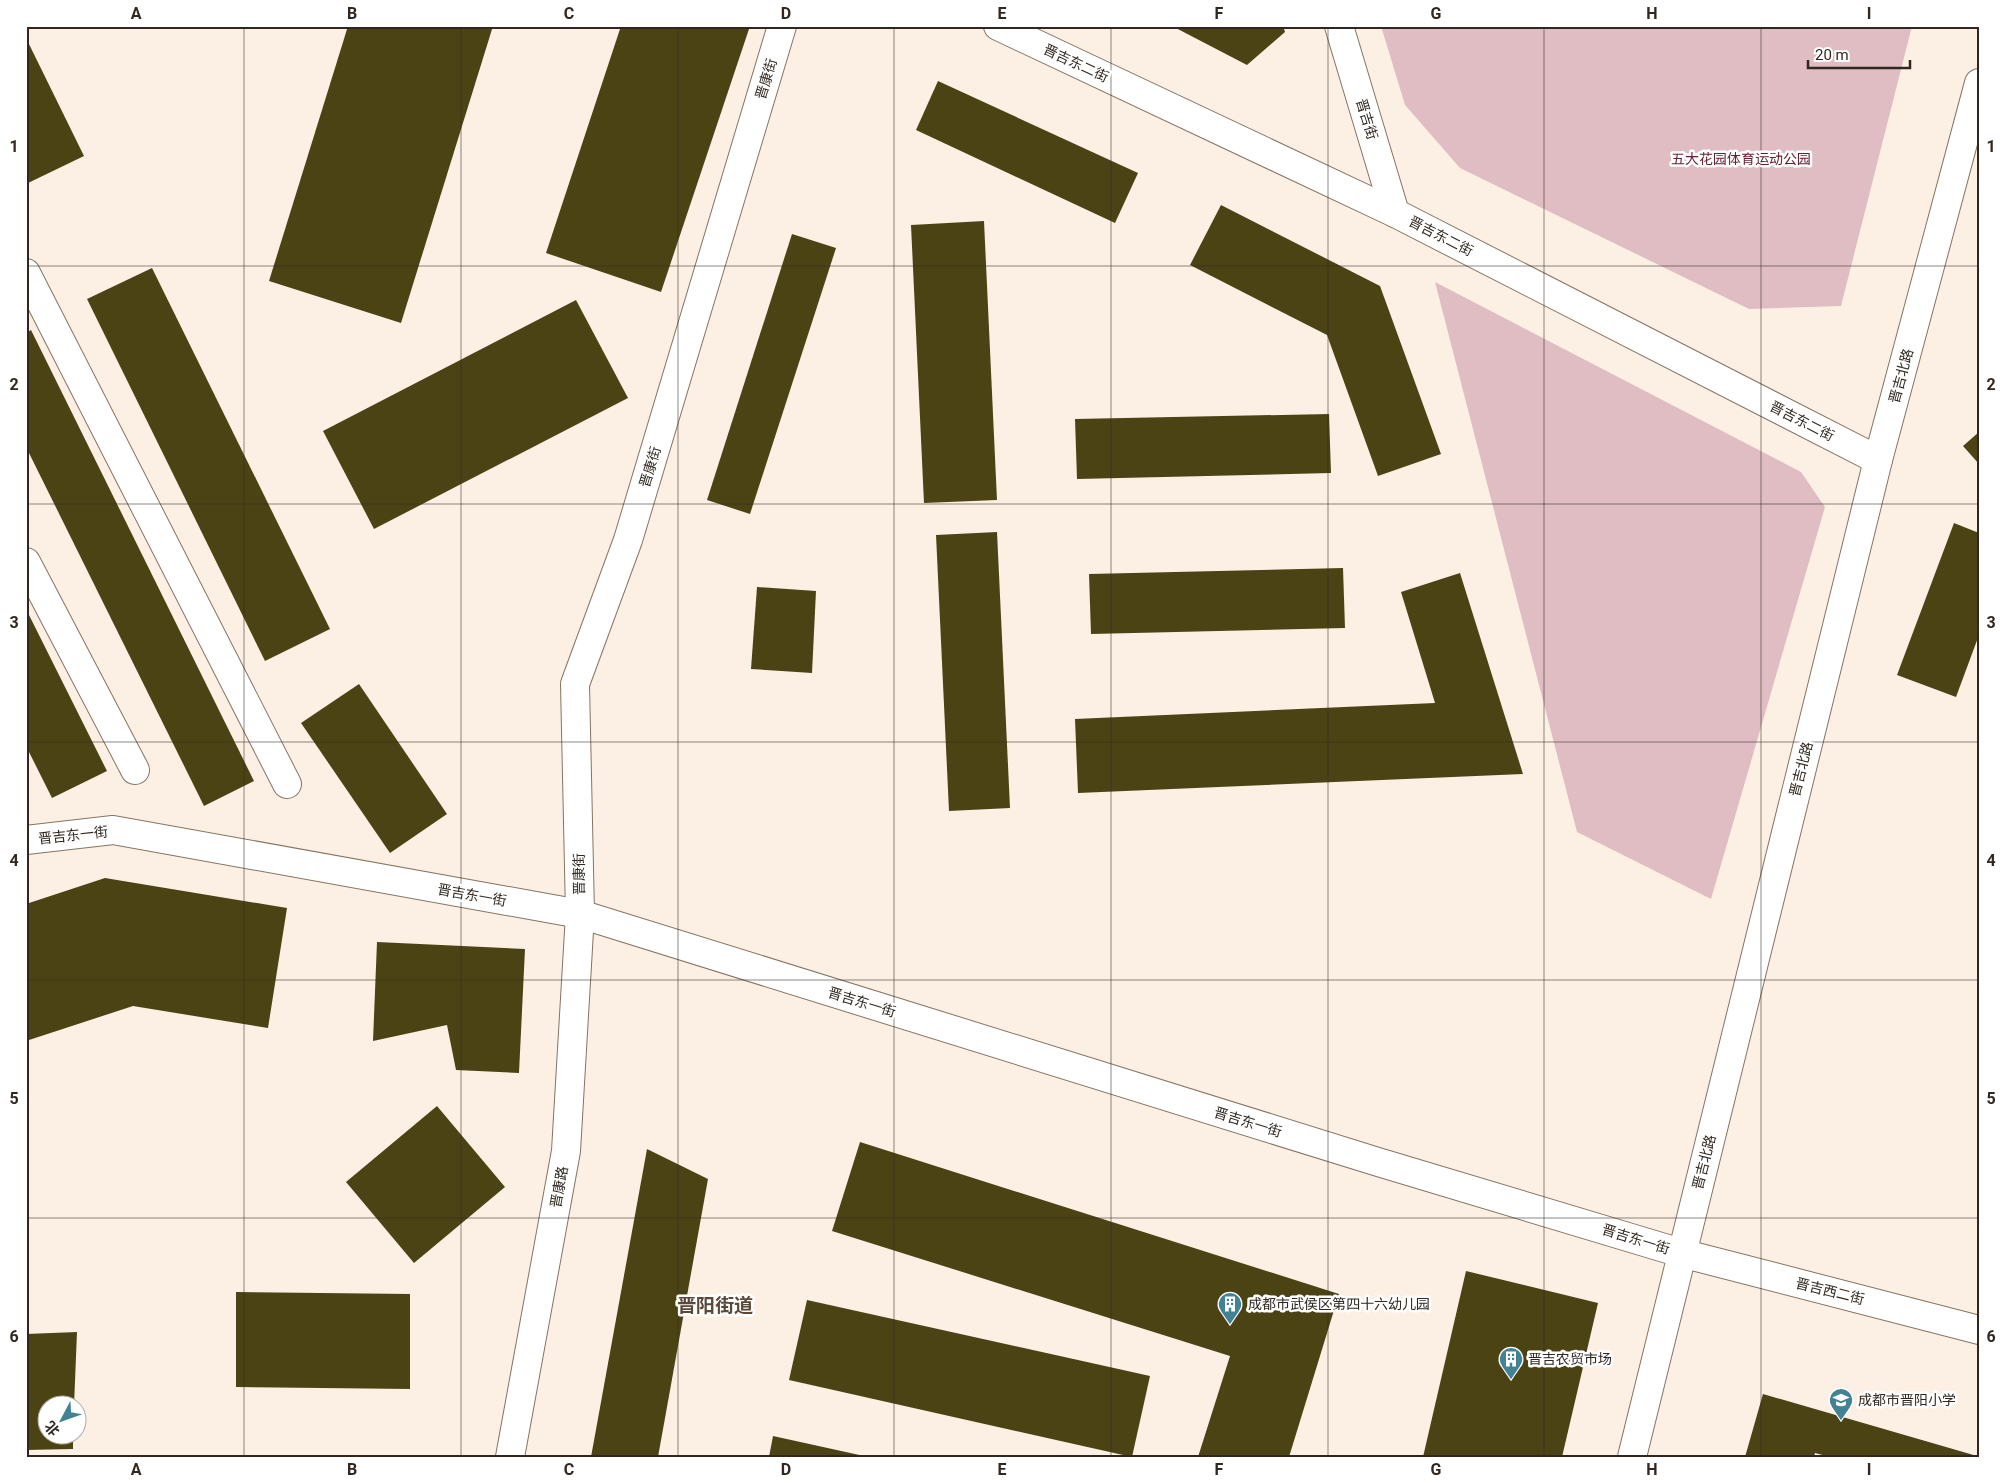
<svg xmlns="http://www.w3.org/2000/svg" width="2005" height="1483" font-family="Roboto,'Noto Sans SC',sans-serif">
  <rect width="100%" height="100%" fill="#fcf0e4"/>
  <g fill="#dfbdc2">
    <path d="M1381 26H1912L1841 306 1749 309 1460 168 1405 105Z"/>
    <path d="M1435 282 1801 472 1825 507 1711 899 1577 832Z"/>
  </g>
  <g fill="#4c4315">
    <path d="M348 26H493L401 323 269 281Z"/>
    <path d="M621 26H750L661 292 546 253Z"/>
    <path d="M1172 26H1283L1285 32 1247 65Z"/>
    <path d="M26 38 84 156 26 184Z"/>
    <path d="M938 81 1138 173 1115 223 916 130Z"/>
    <path d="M1221 205 1380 286 1441 454 1378 476 1327 335 1190 265Z"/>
    <path d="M984 221 997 500 924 503 911 225Z"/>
    <path d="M792 234 836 248 750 514 707 500Z"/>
    <path d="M152 268 330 629 265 661 87 299Z"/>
    <path d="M576 300 628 398 374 529 323 431Z"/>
    <path d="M31 330 254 781 204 806 26 447V333Z"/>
    <path d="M1329 414 1331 473 1077 479 1075 419Z"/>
    <path d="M1979 432V464L1963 446Z"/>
    <path d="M1954 523 1979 533V635L1956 697 1897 675Z"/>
    <path d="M997 532 1010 808 949 811 936 535Z"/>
    <path d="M1343 568 1345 628 1091 634 1089 574Z"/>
    <path d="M1460 573 1523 774 1078 793 1075 719 1435 703 1401 592Z"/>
    <path d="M757 587 816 591 812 673 751 669Z"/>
    <path d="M26 609 107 771 52 798 26 746Z"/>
    <path d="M359 684 447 814 390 853 301 723Z"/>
    <path d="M105 878 287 908 268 1028 133 1006 26 1041V904Z"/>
    <path d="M377 942 525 949 519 1073 456 1070 447 1025 373 1041Z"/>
    <path d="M437 1106 505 1187 414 1263 346 1182Z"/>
    <path d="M860 1142 1339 1294 1289 1457H1198L1230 1356 832 1231Z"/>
    <path d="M647 1149 708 1179 658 1457H591Z"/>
    <path d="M1466 1271 1598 1303 1562 1457H1423Z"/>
    <path d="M236 1292 410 1294V1389L236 1387Z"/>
    <path d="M807 1300 1150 1376 1132 1457 789 1380Z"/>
    <path d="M77 1332 74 1406H48V1436H73V1449L26 1450V1334Z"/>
    <path d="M1763 1394 1977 1456V1457H1830L1815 1453 1814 1457H1745Z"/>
    <path d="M773 1436 864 1456V1457H769Z"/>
  </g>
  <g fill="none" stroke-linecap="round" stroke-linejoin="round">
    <g stroke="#867462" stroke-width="30">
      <g id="minor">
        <path d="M998 26 1395 213 1878 460"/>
        <path d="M1339 26 1395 213"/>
        <path d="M26 273 287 784"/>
        <path d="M26 562 135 770"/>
        <path d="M26 840 113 830 580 914 1378 1162 1681 1253 1979 1330"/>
        <path d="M510 1457 566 1151 580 914 575 684 628 540 782 26"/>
      </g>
    </g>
    <g stroke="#867462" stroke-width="30">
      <path id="tertiary" d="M1632 1457 1878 460 1979 83"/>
    </g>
    <use href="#minor" stroke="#fff" stroke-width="28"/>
    <use href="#tertiary" stroke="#fff" stroke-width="28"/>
  </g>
  <path fill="none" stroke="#302820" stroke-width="1" stroke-opacity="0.55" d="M244 26V1457M461 26V1457M678 26V1457M894 26V1457M1111 26V1457M1328 26V1457M1544 26V1457M1761 26V1457M26 266H1979M26 504H1979M26 742H1979M26 980H1979M26 1218H1979"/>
  <defs>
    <g id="building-pin" transform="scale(1.25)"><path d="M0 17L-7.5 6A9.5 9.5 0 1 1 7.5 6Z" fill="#418295" stroke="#fff"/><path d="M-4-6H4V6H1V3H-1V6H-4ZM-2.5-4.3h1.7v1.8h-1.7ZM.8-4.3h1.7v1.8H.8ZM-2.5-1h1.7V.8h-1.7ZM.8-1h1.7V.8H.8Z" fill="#fff"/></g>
    <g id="school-pin" transform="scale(1.25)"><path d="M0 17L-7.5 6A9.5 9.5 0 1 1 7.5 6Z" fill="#418295" stroke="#fff"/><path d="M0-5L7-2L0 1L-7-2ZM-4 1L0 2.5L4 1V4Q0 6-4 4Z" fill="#fff"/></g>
  </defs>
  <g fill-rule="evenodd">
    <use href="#building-pin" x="1230" y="1304"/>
    <use href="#building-pin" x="1511" y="1359"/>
    <use href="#school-pin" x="1841" y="1400"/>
  </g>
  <g text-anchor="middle" stroke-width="5" stroke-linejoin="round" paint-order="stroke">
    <g font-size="14" fill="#302820" stroke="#fff">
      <text transform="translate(1076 63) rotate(25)" y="5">晋吉东二街</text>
      <text transform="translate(766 79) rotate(-73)" y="5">晋康街</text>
      <text transform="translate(1367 119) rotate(73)" y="5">晋吉街</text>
      <text transform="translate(1441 236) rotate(27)" y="5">晋吉东二街</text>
      <text transform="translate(1901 376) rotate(-75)" y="5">晋吉北路</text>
      <text transform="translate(1802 421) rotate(27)" y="5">晋吉东二街</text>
      <text transform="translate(650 467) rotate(-73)" y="5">晋康街</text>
      <text transform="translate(1801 769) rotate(-76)" y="5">晋吉北路</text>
      <text transform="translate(73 835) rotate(-6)" y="5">晋吉东一街</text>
      <text transform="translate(579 874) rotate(-91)" y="5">晋康街</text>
      <text transform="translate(472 895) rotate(10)" y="5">晋吉东一街</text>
      <text transform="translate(862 1002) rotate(17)" y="5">晋吉东一街</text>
      <text transform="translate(1248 1122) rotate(17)" y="5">晋吉东一街</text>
      <text transform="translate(1704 1162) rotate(-76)" y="5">晋吉北路</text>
      <text transform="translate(559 1187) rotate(-80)" y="5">晋康路</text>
      <text transform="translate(1636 1239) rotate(17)" y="5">晋吉东一街</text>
      <text transform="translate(1830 1291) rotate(14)" y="5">晋吉西二街</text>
    </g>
    <g font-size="14" fill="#632233" stroke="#fff">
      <text x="1741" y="164">五大花园体育运动公园</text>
    </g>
    <g font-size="14" fill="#302820" stroke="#fff" text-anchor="start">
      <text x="1248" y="1309">成都市武侯区第四十六幼儿园</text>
      <text x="1528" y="1364">晋吉农贸市场</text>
      <text x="1858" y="1405">成都市晋阳小学</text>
    </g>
    <g font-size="19" font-weight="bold" fill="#5a4938" stroke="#fff">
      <text x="715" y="1312">晋阳街道</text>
    </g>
  </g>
  <rect width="2005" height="1483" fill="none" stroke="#ffffff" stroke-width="55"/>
  <g transform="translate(62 1420) rotate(229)"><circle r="24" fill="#ffffff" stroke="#aca9a6"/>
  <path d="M0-4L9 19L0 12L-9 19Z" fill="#418295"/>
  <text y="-8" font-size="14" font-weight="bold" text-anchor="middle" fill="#302820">北</text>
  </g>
  <path d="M1808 60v8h102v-8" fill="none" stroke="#302820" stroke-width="2.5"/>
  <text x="1815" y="60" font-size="15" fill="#302820" stroke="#ffffff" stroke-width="4" paint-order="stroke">20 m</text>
  <rect x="28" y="28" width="1950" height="1428" fill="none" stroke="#302820" stroke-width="2"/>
  <g font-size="16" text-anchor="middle" font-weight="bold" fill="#302820">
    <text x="136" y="19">A</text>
    <text x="352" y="19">B</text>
    <text x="569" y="19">C</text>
    <text x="786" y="19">D</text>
    <text x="1002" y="19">E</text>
    <text x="1219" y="19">F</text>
    <text x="1436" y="19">G</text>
    <text x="1652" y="19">H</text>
    <text x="1869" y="19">I</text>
    <text x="14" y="152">1</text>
    <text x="1991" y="152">1</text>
    <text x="14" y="390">2</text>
    <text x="1991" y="390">2</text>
    <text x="14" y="628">3</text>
    <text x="1991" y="628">3</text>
    <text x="14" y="866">4</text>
    <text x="1991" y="866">4</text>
    <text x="14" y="1104">5</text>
    <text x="1991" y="1104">5</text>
    <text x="14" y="1342">6</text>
    <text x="1991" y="1342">6</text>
    <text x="136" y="1475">A</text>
    <text x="352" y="1475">B</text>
    <text x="569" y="1475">C</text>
    <text x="786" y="1475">D</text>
    <text x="1002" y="1475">E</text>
    <text x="1219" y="1475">F</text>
    <text x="1436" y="1475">G</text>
    <text x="1652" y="1475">H</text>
    <text x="1869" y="1475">I</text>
  </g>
</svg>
